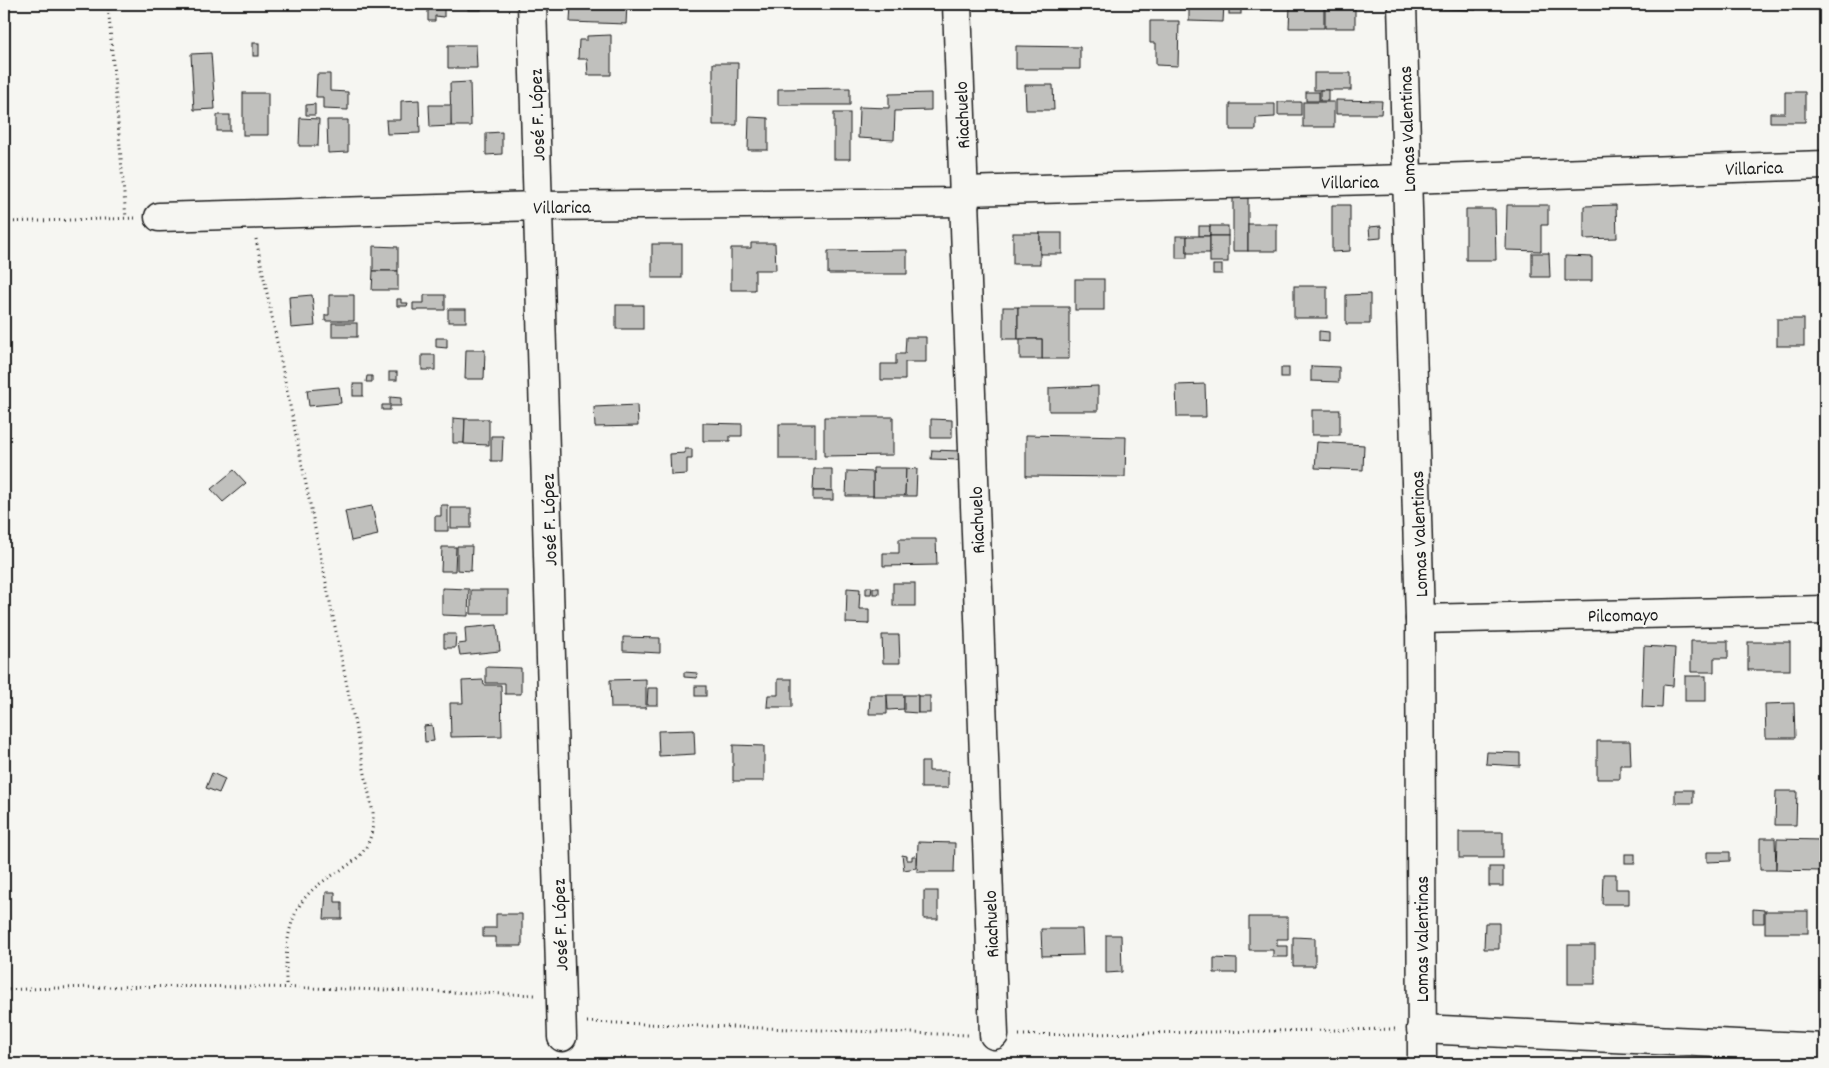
<svg xmlns="http://www.w3.org/2000/svg" width="1829" height="1068" font-family="Dekko,sans-serif">
  <rect width="100%" height="100%" fill="#f6f6f2"/>
  <filter id="ink" filterUnits="userSpaceOnUse"><feTurbulence type="fractalNoise" baseFrequency=".02" numOctaves="2"/><feDisplacementMap in="SourceGraphic" scale="10" xChannelSelector="R" yChannelSelector="G"/><feConvolveMatrix kernelMatrix="1 2 1 2 8 2 1 2 1" color-interpolation-filters="sRGB"/></filter>
  <g filter="url(#ink)">
    <g fill="#c0c0bd" stroke="#1c1c1c">
      <rect x="468" y="4" width="13" height="6"/>
      <path d="M571 4H627L626 24 570 22Z"/>
      <path d="M1189 4H1224L1223 22 1189 21Z"/>
      <rect x="1229" y="4" width="12" height="10"/>
      <path d="M1443 4H1476V10L1443 9Z"/>
      <path d="M1290 6H1324V28H1289Z"/>
      <rect x="1325" y="6" width="30" height="22"/>
      <path d="M428 7H444V17L435 16V21H428Z"/>
      <path d="M1150 21H1179L1178 66 1156 65V43H1150Z"/>
      <path d="M611 35V75H588L587 59H578L579 40H587V36Z"/>
      <rect x="253" y="43" width="6" height="13"/>
      <path d="M448 45H476L477 68H448Z"/>
      <path d="M1016 46 1080 47V69H1016Z"/>
      <path d="M211 53 215 109 194 110 191 54Z"/>
      <path d="M713 63H738L737 125H713Z"/>
      <rect x="1314" y="73" width="37" height="17"/>
      <path d="M317 74H330V91L348 92V110L323 109V97H316Z"/>
      <path d="M470 82 471 126H451L450 83Z"/>
      <path d="M1025 85H1053L1054 110H1026Z"/>
      <path d="M850 88V105H778V89Z"/>
      <rect x="1320" y="90" width="8" height="11"/>
      <rect x="1306" y="92" width="13" height="9"/>
      <path d="M1785 92H1805V122H1770V113H1785Z"/>
      <rect x="243" y="93" width="25" height="42"/>
      <path d="M931 93V110L895 111 894 140 858 138 859 107 889 108V94Z"/>
      <path d="M419 100 420 133 387 134 386 120H401V101Z"/>
      <path d="M1336 100 1382 101 1381 114H1336Z"/>
      <rect x="1278" y="102" width="23" height="13"/>
      <rect x="1303" y="102" width="31" height="25"/>
      <path d="M315 104V115H306V105Z"/>
      <path d="M1230 104H1275V117L1256 118V130H1230Z"/>
      <path d="M429 105H451V126L430 127Z"/>
      <rect x="834" y="113" width="16" height="46"/>
      <rect x="217" y="115" width="13" height="16"/>
      <path d="M749 117 768 118V150H748Z"/>
      <path d="M300 118 319 119 318 146H299Z"/>
      <path d="M327 120H348V152L328 153Z"/>
      <path d="M502 132V154L486 155V133Z"/>
      <rect x="1233" y="198" width="15" height="53"/>
      <path d="M1332 205H1350V251L1332 252Z"/>
      <path d="M1507 205H1548V225H1541V251L1506 250Z"/>
      <path d="M1616 205 1617 238 1584 239V206Z"/>
      <path d="M1466 209H1495L1496 260H1466Z"/>
      <rect x="1248" y="224" width="29" height="27"/>
      <rect x="1199" y="226" width="11" height="10"/>
      <rect x="1210" y="226" width="18" height="10"/>
      <path d="M1381 226V238L1370 239 1369 227Z"/>
      <rect x="1013" y="233" width="27" height="31"/>
      <rect x="1040" y="233" width="22" height="21"/>
      <rect x="1176" y="236" width="11" height="22"/>
      <rect x="1187" y="236" width="23" height="17"/>
      <rect x="1210" y="236" width="18" height="26"/>
      <path d="M751 243H775L776 270H755V290H731V248H751Z"/>
      <rect x="652" y="244" width="30" height="34"/>
      <path d="M373 246 398 247V271H373Z"/>
      <path d="M907 250V274H828V251Z"/>
      <path d="M1532 253H1549L1550 277H1532Z"/>
      <path d="M1565 256 1592 257V281H1565Z"/>
      <rect x="1213" y="265" width="9" height="9"/>
      <path d="M373 271H398V290H372Z"/>
      <rect x="1075" y="279" width="29" height="31"/>
      <rect x="1294" y="286" width="33" height="32"/>
      <path d="M1370 294V324H1346V295Z"/>
      <path d="M312 295 315 326 291 328 289 297Z"/>
      <path d="M329 295H354V321H325V315H329Z"/>
      <path d="M424 295H445V310H413V303H424Z"/>
      <path d="M397 299H401V303H408L407 306H397Z"/>
      <rect x="616" y="305" width="27" height="24"/>
      <rect x="1003" y="307" width="15" height="32"/>
      <path d="M1018 307H1069V359H1042V339H1018Z"/>
      <rect x="448" y="309" width="18" height="13"/>
      <rect x="1777" y="319" width="27" height="27"/>
      <rect x="332" y="323" width="25" height="14"/>
      <path d="M1319 331 1329 332V342L1319 341Z"/>
      <path d="M906 337H926V362H905V380H881V364H896V354H905Z"/>
      <path d="M436 338H447V348L436 347Z"/>
      <rect x="1020" y="339" width="22" height="20"/>
      <path d="M466 350H485L484 379H465Z"/>
      <rect x="422" y="355" width="13" height="15"/>
      <path d="M1311 366 1339 367V382L1311 381Z"/>
      <rect x="1281" y="368" width="8" height="9"/>
      <rect x="389" y="372" width="8" height="8"/>
      <path d="M367 376H372V382H366Z"/>
      <rect x="353" y="384" width="10" height="12"/>
      <path d="M1205 384 1206 417H1177L1176 385Z"/>
      <path d="M1098 386V411H1049V388Z"/>
      <path d="M339 387 341 403 309 406 307 390Z"/>
      <path d="M390 397 401 398V406H390V410H382V405H390Z"/>
      <path d="M637 405 638 426 595 427 594 407Z"/>
      <rect x="1312" y="410" width="28" height="25"/>
      <path d="M824 417H893V455L824 456Z"/>
      <path d="M453 418 465 419 464 443H453Z"/>
      <path d="M465 419H489V445L464 444Z"/>
      <path d="M931 419 952 420V438H931Z"/>
      <path d="M703 423 742 424V436H730V441H703Z"/>
      <rect x="779" y="424" width="36" height="35"/>
      <path d="M1026 435 1126 437 1125 477 1026 476Z"/>
      <path d="M491 436H503L502 461H491Z"/>
      <path d="M1317 442 1364 445 1363 470 1315 468Z"/>
      <path d="M685 449H692V459H687V474L671 475 670 454 685 453Z"/>
      <path d="M932 450 960 451V460L931 459Z"/>
      <path d="M873 468H906L905 496H873Z"/>
      <path d="M906 468 917 469 916 496H905Z"/>
      <path d="M814 469H832V491H813Z"/>
      <path d="M234 470 246 483 223 502 211 489Z"/>
      <path d="M847 471 873 472V496H846Z"/>
      <rect x="813" y="491" width="20" height="9"/>
      <path d="M441 505H448V531H435V516H441Z"/>
      <path d="M372 506 378 535 351 541 345 511Z"/>
      <rect x="451" y="508" width="20" height="20"/>
      <path d="M899 539H936L937 565 883 566V553H899Z"/>
      <path d="M457 546H472L471 571 457 570Z"/>
      <path d="M442 547H456L455 571H441Z"/>
      <rect x="893" y="583" width="22" height="23"/>
      <path d="M866 587H872L871 594H866Z"/>
      <path d="M442 588 469 589 468 616 442 615Z"/>
      <path d="M847 588 860 589 859 609H869V624L846 623Z"/>
      <rect x="873" y="588" width="6" height="6"/>
      <rect x="471" y="590" width="37" height="24"/>
      <path d="M497 625 500 651 460 655 458 644 466 643 465 628Z"/>
      <path d="M444 634H456L455 648H444Z"/>
      <path d="M882 635H899L900 663H883Z"/>
      <path d="M623 637 660 638V653L623 651Z"/>
      <path d="M1691 641H1728V658H1714V672H1691Z"/>
      <rect x="1748" y="642" width="42" height="28"/>
      <path d="M1644 646 1675 648 1673 686 1663 685 1662 708 1642 707Z"/>
      <path d="M486 667 521 668V694H505V683H486Z"/>
      <path d="M684 672 698 673 697 678 684 677Z"/>
      <rect x="1685" y="676" width="21" height="25"/>
      <path d="M646 679V708H611L610 680Z"/>
      <path d="M778 679H792V707H767L768 695H778Z"/>
      <path d="M483 680 484 685H501L502 736 451 737 450 703H463L462 681Z"/>
      <rect x="695" y="686" width="11" height="10"/>
      <path d="M648 688H658V705H647Z"/>
      <path d="M870 695H887V714H869Z"/>
      <path d="M887 695H904V709L888 710Z"/>
      <path d="M904 695H918V713L904 712Z"/>
      <rect x="918" y="696" width="12" height="17"/>
      <path d="M1794 703 1795 738H1766L1765 704Z"/>
      <path d="M432 725 434 741 425 742 424 726Z"/>
      <path d="M694 730 695 754 659 756 658 731Z"/>
      <path d="M1597 741H1630L1631 765H1620V779H1597Z"/>
      <path d="M733 745 764 746V781H733Z"/>
      <path d="M1487 752 1520 753V766L1486 764Z"/>
      <path d="M921 762H929V771H948V788H921Z"/>
      <path d="M212 773 225 779 219 793 206 788Z"/>
      <rect x="1675" y="790" width="18" height="13"/>
      <path d="M1776 791H1797L1796 825H1775Z"/>
      <rect x="1459" y="832" width="44" height="26"/>
      <path d="M1760 838H1775L1776 870H1760Z"/>
      <path d="M1777 839 1821 840 1820 871 1776 870Z"/>
      <path d="M918 842 955 843 954 872H917Z"/>
      <path d="M1707 852H1730V861L1707 862Z"/>
      <rect x="1625" y="854" width="10" height="9"/>
      <path d="M902 855 907 856V860H912V856H916V868L904 870Z"/>
      <rect x="1489" y="867" width="14" height="19"/>
      <path d="M1603 874H1616V889H1629V904H1602Z"/>
      <rect x="924" y="891" width="14" height="28"/>
      <path d="M326 892H335V902H342V919H324Z"/>
      <path d="M1753 909 1764 910V923H1753Z"/>
      <rect x="1765" y="911" width="43" height="22"/>
      <path d="M496 914H522V946H496V937H483V928H496Z"/>
      <path d="M1249 917H1288V939H1277V946H1288V957H1273V950H1249Z"/>
      <path d="M1485 923H1499V949H1484Z"/>
      <path d="M1041 929H1082L1083 955 1042 956Z"/>
      <path d="M1106 935H1121L1122 972 1106 973Z"/>
      <path d="M1293 937 1315 938V966H1293Z"/>
      <rect x="1568" y="945" width="27" height="39"/>
      <path d="M1214 958 1237 959V973H1214Z"/>
    </g>
    <g fill="none" stroke-linecap="round" stroke-linejoin="round">
      <g stroke="#1c1c1c" stroke-width="31">
        <g id="minor">
          <path d="M532 4 562 1037"/>
          <path d="M957 4 994 1035"/>
          <path d="M1402 4 1420 619 1422 1064"/>
          <path d="M964 191 1408 179 1825 165"/>
          <path d="M159 217 540 206 965 202"/>
          <path d="M1420 619 1825 610"/>
          <path d="M1421 1029 1825 1048"/>
        </g>
      </g>
      <g stroke="#1c1c1c" stroke-width="3" stroke-dasharray="1 4" stroke-linecap="butt">
        <path d="M108 4 126 218"/>
        <path d="M4 222 136 218"/>
        <path d="M256 239 373 813C376 874 320 865 297 910 285 934 286 960 286 986"/>
        <path d="M4 990C181 982 358 989 536 995"/>
        <path d="M587 1022 968 1035"/>
        <path d="M1019 1035 1395 1029"/>
      </g>
      <use href="#minor" stroke="#f6f6f2" stroke-width="28"/>
    </g>
  </g>
  <g text-anchor="middle" stroke-width="4.5" stroke-linejoin="round" paint-order="stroke">
    <g font-size="19" fill="#1c1c1c" stroke="#f6f6f2">
      <text transform="translate(536 115) rotate(-92)" y="7">José F. López</text>
      <text transform="translate(961 115) rotate(-92)" y="7">Riachuelo</text>
      <text transform="translate(1406 129) rotate(-92)" y="7">Lomas Valentinas</text>
      <text transform="translate(1754 167) rotate(-2)" y="7">Villarica</text>
      <text transform="translate(1350 181) rotate(-1)" y="7">Villarica</text>
      <text transform="translate(562 206) rotate(-1)" y="7">Villarica</text>
      <text transform="translate(548 520) rotate(-92)" y="7">José F. López</text>
      <text transform="translate(976 520) rotate(-92)" y="7">Riachuelo</text>
      <text transform="translate(1418 534) rotate(-92)" y="7">Lomas Valentinas</text>
      <text transform="translate(1623 614) rotate(-1)" y="7">Pilcomayo</text>
      <text transform="translate(990 924) rotate(-92)" y="7">Riachuelo</text>
      <text transform="translate(559 925) rotate(-92)" y="7">José F. López</text>
      <text transform="translate(1421 939) rotate(-90)" y="7">Lomas Valentinas</text>
    </g>
  </g>
  <rect width="1829" height="1068" fill="none" stroke="#f6f6f2" stroke-width="20"/>
  <rect x="10" y="10" width="1809" height="1048" fill="none" stroke="#1c1c1c" stroke-width="2" filter="url(#ink)"/>
</svg>
